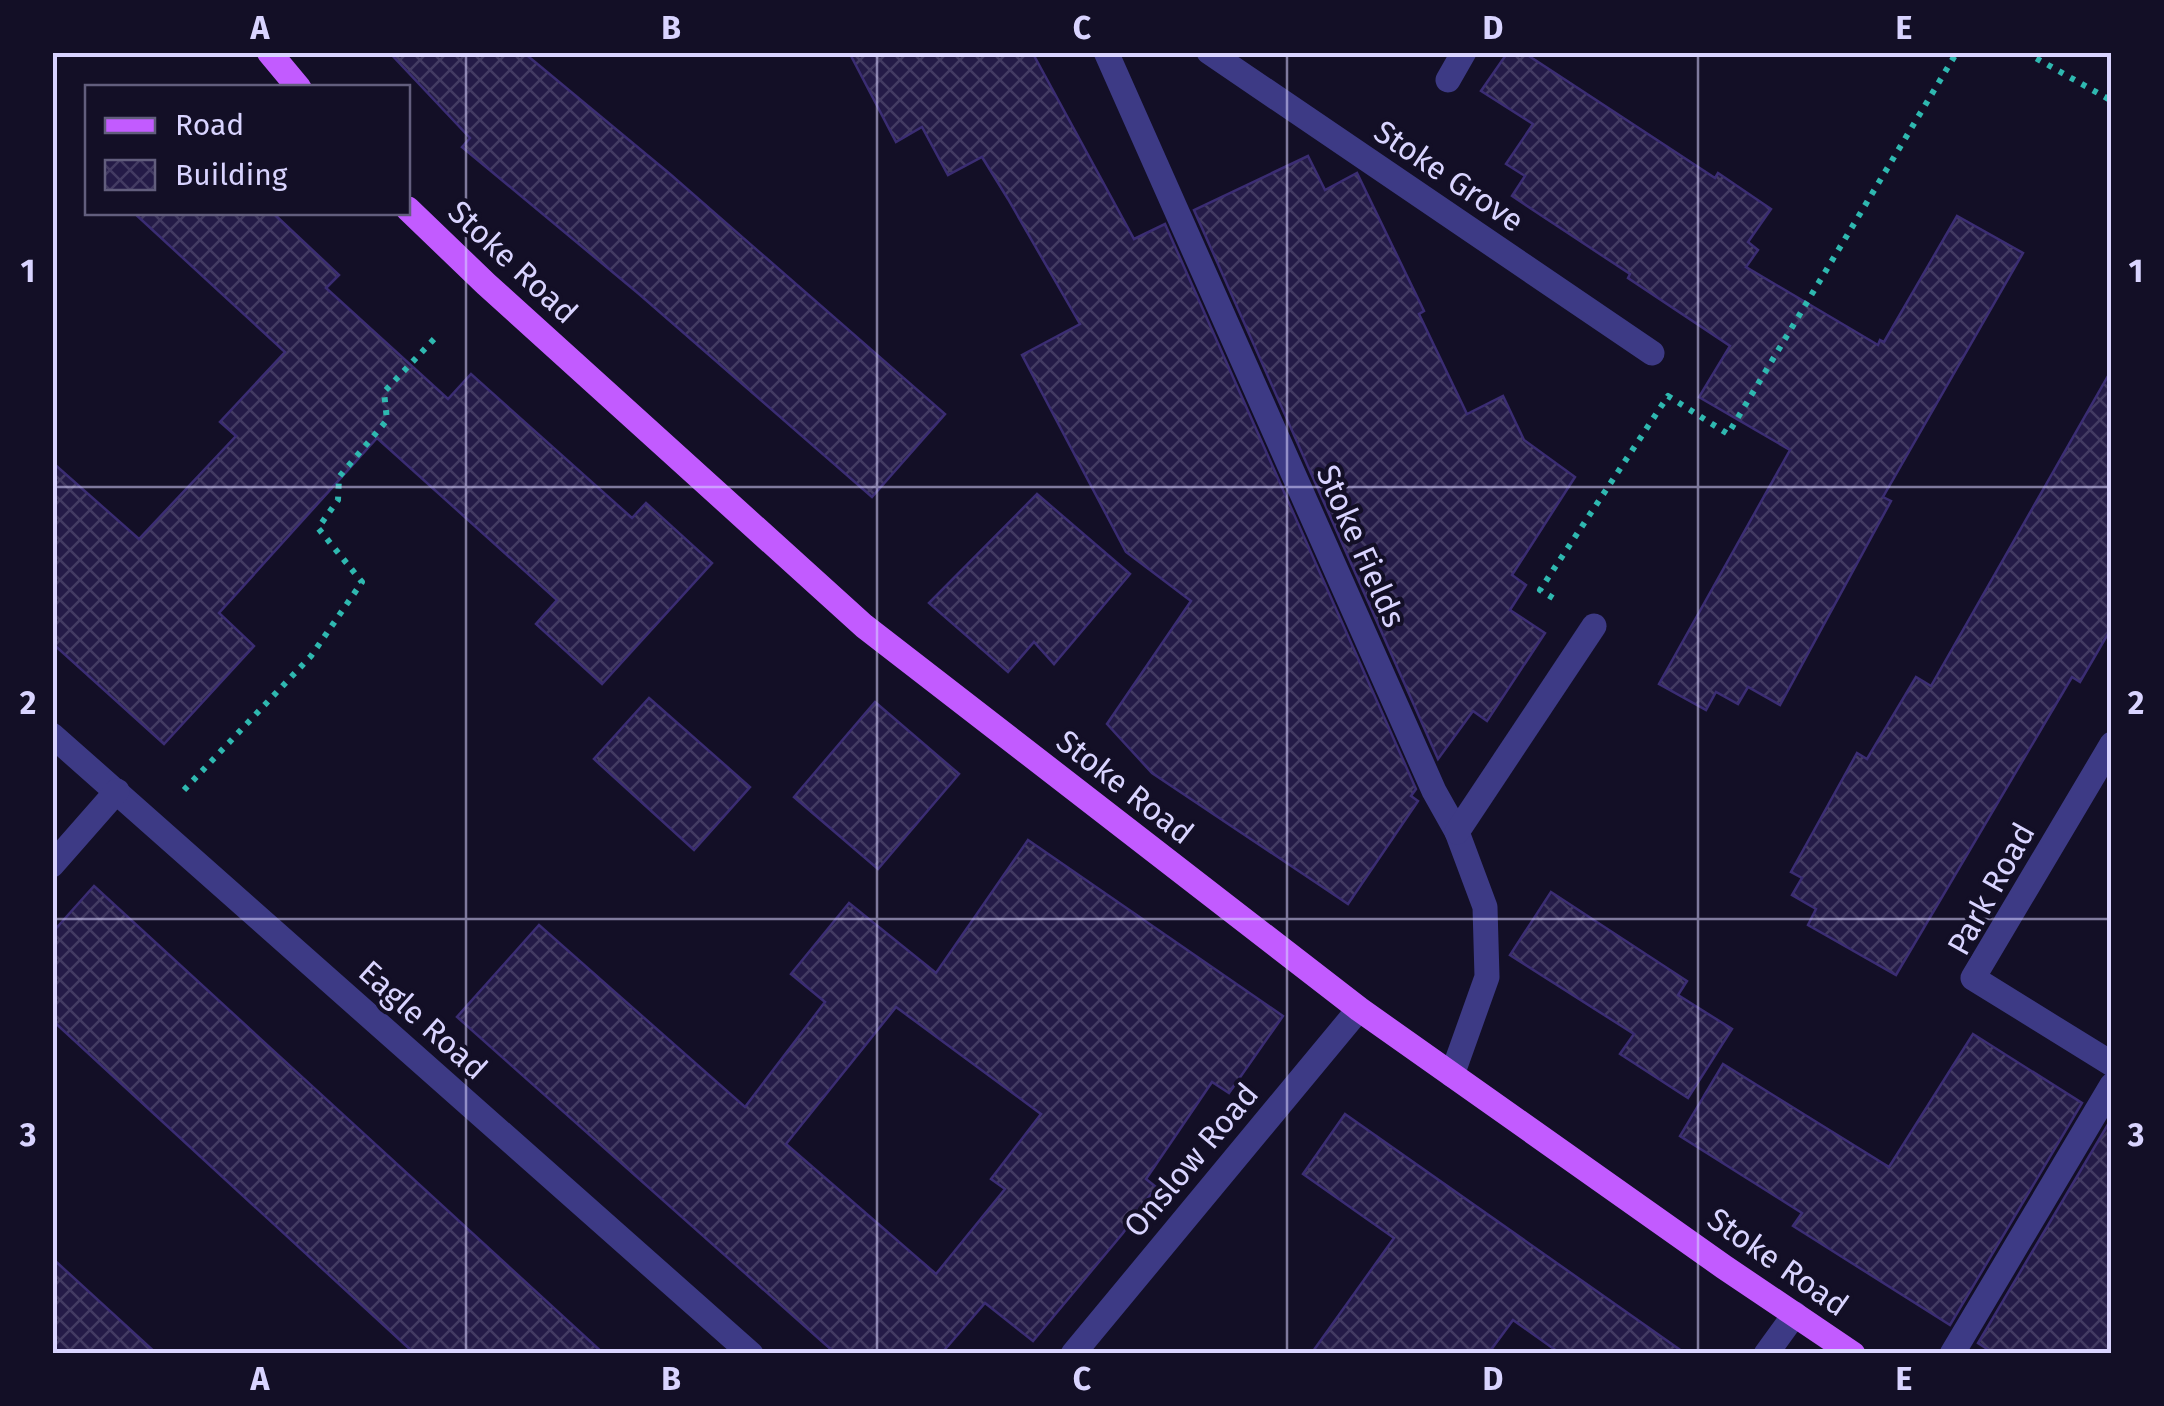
<svg xmlns="http://www.w3.org/2000/svg" width="2164" height="1406" font-family="'Fira Sans',sans-serif">
  <defs>
    <pattern id="building-cross-hatch" width="8" height="8" patternUnits="userSpaceOnUse" patternTransform="scale(2.5)"><rect width="8" height="8" fill="#241b47"/><path d="M0 0l8 8M0 8l8-8" fill="none" stroke="#433b63"/></pattern>
  </defs>
  <rect width="100%" height="100%" fill="#130f26"/>
  <g fill="url(#building-cross-hatch)" stroke="#3b2d73" stroke-width="2.5" fill-rule="evenodd">
    <path d="M389 52H523L670 174 945 414 872 497 639 294 462 147 470 138Z"/>
    <path d="M849 52H1032L1134 239 1165 224 1416 789 1411 796 1418 801 1348 904 1152 773 1107 724 1191 601 1126 552 1022 355 1080 324 1008 199 982 157 948 175 922 127 896 142Z"/>
    <path d="M1508 52H1523L1715 178 1718 173 1771 209 1748 242 1758 250 1746 267 1878 345 1880 340 1884 342 1957 216 2023 253 1883 497 1891 501 1780 705 1748 687 1738 704 1716 692 1706 710 1659 684 1790 450 1699 397 1730 346 1628 278 1630 274 1512 196 1525 176 1506 164 1533 124 1481 91Z"/>
    <path d="M1308 156 1325 190 1357 173 1424 311 1419 314 1467 414 1503 396 1524 440 1575 477 1512 575 1526 585 1510 610 1545 633 1487 721 1473 711 1438 759 1194 210Z"/>
    <path d="M133 212H272L339 275 326 288 448 399 471 374 632 518 646 503 712 563 602 684 536 624 557 600 377 438 219 613 254 646 164 744 52 643V462L139 539 236 436 220 422 285 352Z"/>
    <path d="M2112 369V627L2080 682 2072 677 1896 975 1808 925 1816 909 1792 895 1802 878 1791 872 1857 753 1867 759 1916 677 1931 686Z"/>
    <path d="M1037 494 1130 574 1054 664 1034 642 1008 672 929 603Z"/>
    <path d="M649 698 750 787 694 850 594 759Z"/>
    <path d="M875 702 959 774 878 869 794 797Z"/>
    <path d="M1028 840 1283 1016 1229 1093 1212 1082 1146 1179 1156 1187 1123 1233 1033 1341 985 1303 941 1354H836L457 1017 539 925 745 1107 825 1002 791 974 849 903 936 973ZM896 1007 1041 1114 991 1179 1005 1189 936 1274 786 1144Z"/>
    <path d="M94 886 604 1354H415L52 1020V933Z"/>
    <path d="M1551 892 1687 981 1678 995 1732 1029 1688 1098 1620 1054 1634 1034 1510 955Z"/>
    <path d="M1973 1034 2082 1103 1950 1325 1793 1226 1802 1213 1680 1136 1723 1064 1889 1167Z"/>
    <path d="M1345 1114 1686 1354H1561L1513 1320 1488 1354H1311L1394 1238 1303 1174Z"/>
    <path d="M2110 1121 2112 1354H1995L1978 1343Z"/>
    <path d="M52 1258 157 1354H52Z"/>
  </g>
  <g fill="none" stroke-linecap="round" stroke-linejoin="round">
    <g stroke="#2fb8b0" stroke-width="6" stroke-dasharray="5 8" stroke-linecap="butt">
      <path d="M2025 52 2112 101"/>
      <path d="M1553 598 1540 590 1668 396 1728 434 1957 52"/>
      <path d="M184 790 311 656 362 582 318 528 338 500 339 477 387 420 384 392 435 338"/>
    </g>
    <g stroke="#3d3a85" stroke-width="25">
      <path d="M1106 52 1434 791 1457 832 1485 907 1487 977 1452 1075"/>
      <path d="M1209 52 1652 353"/>
      <path d="M1448 80 1464 52"/>
      <path d="M52 735 751 1354"/>
      <path d="M2112 744 1973 978 2112 1064"/>
      <path d="M1457 832 1594 626"/>
      <path d="M52 865 117 791"/>
      <path d="M1073 1354 1359 1009"/>
      <path d="M1766 1354 1795 1314"/>
      <path d="M1952 1354 2112 1085"/>
    </g>
    <g stroke="#c25bff" stroke-width="25">
      <path d="M269 52 299 88"/>
      <path d="M408 209 486 284 864 626 1359 1009 1724 1267 1853 1354"/>
    </g>
  </g>
  <path fill="none" stroke="#d9d4ff" stroke-width="2.5" stroke-opacity="0.55" d="M466 52V1354M877 52V1354M1287 52V1354M1698 52V1354M52 487H2112M52 919H2112"/>
  <g text-anchor="middle" stroke-width="8" stroke-linejoin="round" paint-order="stroke">
    <g font-size="32" fill="#d9d4ff" stroke="#130f26">
      <text transform="translate(1449 176) rotate(34)" y="11">Stoke Grove</text>
      <text transform="translate(513 262) rotate(43)" y="11">Stoke Road</text>
      <text transform="translate(1361 546) rotate(66)" y="11">Stoke Fields</text>
      <text transform="translate(1125 787) rotate(38)" y="11">Stoke Road</text>
      <text transform="translate(1991 889) rotate(-61)" y="11">Park Road</text>
      <text transform="translate(423 1020) rotate(42)" y="11">Eagle Road</text>
      <text transform="translate(1191 1160) rotate(-50)" y="11">Onslow Road</text>
      <text transform="translate(1778 1262) rotate(35)" y="11">Stoke Road</text>
    </g>
  </g>
  <rect width="2164" height="1406" fill="none" stroke="#130f26" stroke-width="110"/>
  <rect x="85" y="85" width="325" height="130" fill="#130f26" stroke="#625e7d" stroke-width="2.5"/>
  <rect x="105" y="118" width="50" height="15" fill="#c25bff" stroke="#625e7d" stroke-width="2.5"/>
  <text x="175" y="135" font-size="30" fill="#d9d4ff">Road</text>
  <rect x="105" y="160" width="50" height="30" fill="url(#building-cross-hatch)" stroke="#625e7d" stroke-width="2.5"/>
  <text x="175" y="185" font-size="30" fill="#d9d4ff">Building</text>
  <rect x="55" y="55" width="2054" height="1296" fill="none" stroke="#d9d4ff" stroke-width="4"/>
  <g font-size="32" text-anchor="middle" font-weight="bold" fill="#d9d4ff">
    <text x="260" y="39">A</text>
    <text x="671" y="39">B</text>
    <text x="1082" y="39">C</text>
    <text x="1493" y="39">D</text>
    <text x="1904" y="39">E</text>
    <text x="28" y="282">1</text>
    <text x="2136" y="282">1</text>
    <text x="28" y="714">2</text>
    <text x="2136" y="714">2</text>
    <text x="28" y="1146">3</text>
    <text x="2136" y="1146">3</text>
    <text x="260" y="1390">A</text>
    <text x="671" y="1390">B</text>
    <text x="1082" y="1390">C</text>
    <text x="1493" y="1390">D</text>
    <text x="1904" y="1390">E</text>
  </g>
</svg>
